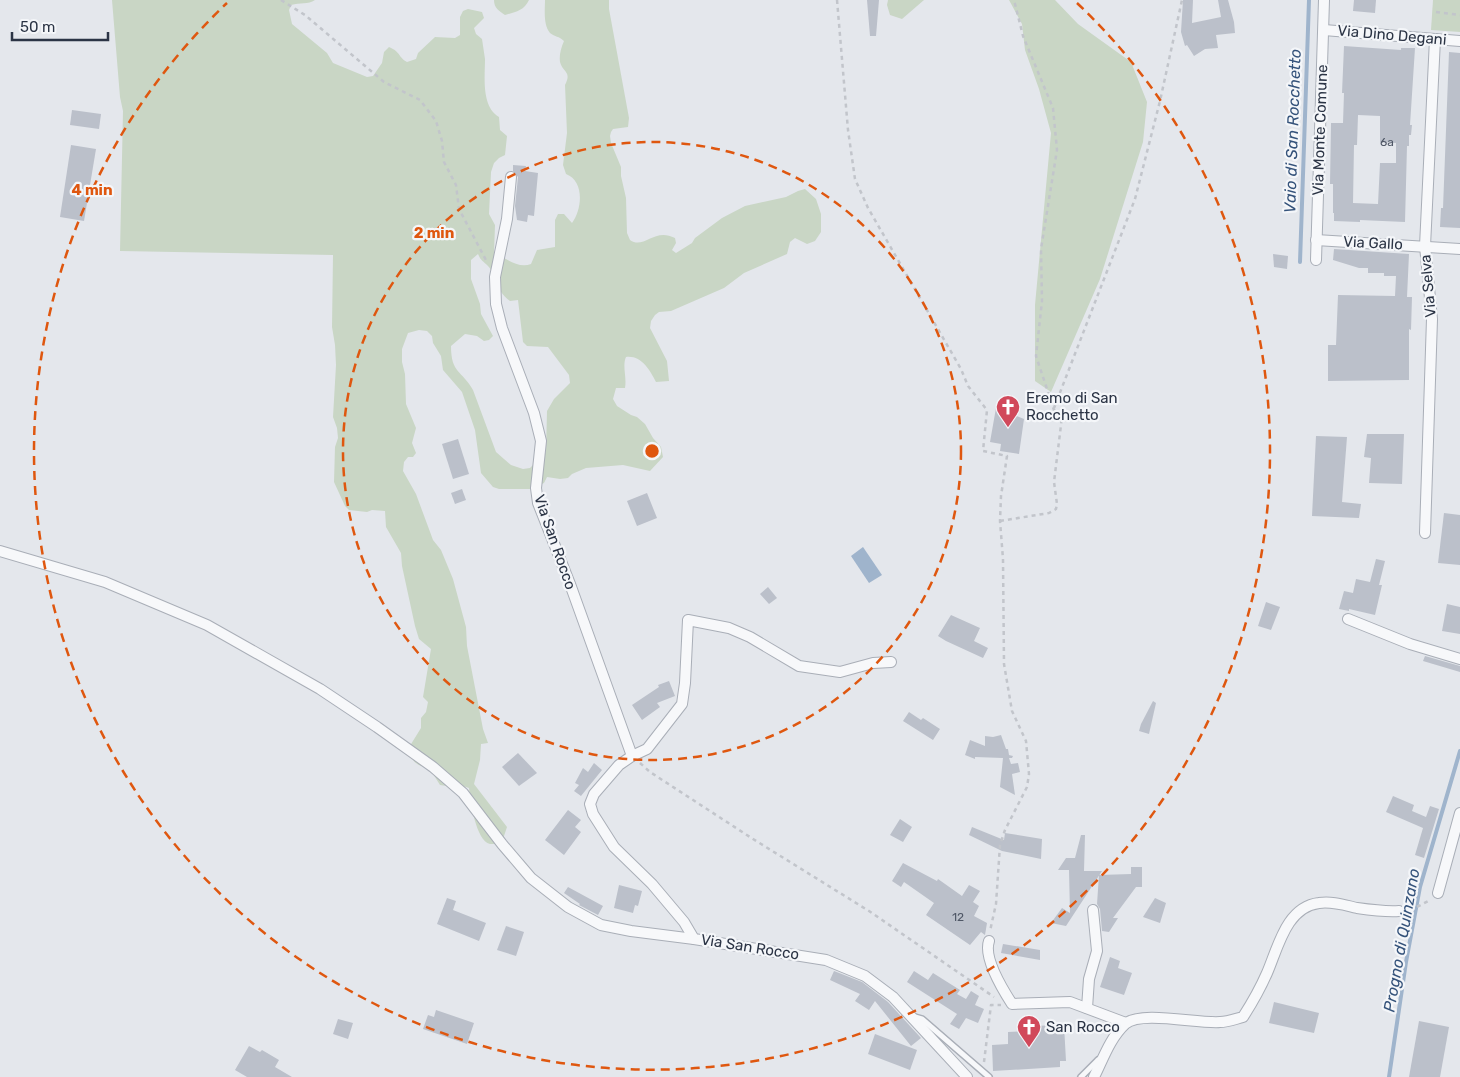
<svg xmlns="http://www.w3.org/2000/svg" width="1460" height="1077" font-family="Rubik,sans-serif">
  <rect width="100%" height="100%" fill="#e4e7ec"/>
  <g fill="#c9d6c5" fill-rule="evenodd">
    <path d="M112 0H315C308 5 300 2 291 5L289 10 292 24 327 53 333 63 367 77 373 76 382 63 384 52 389 47C401 52 398 57 407 62L416 59 418 53 435 37 455 38 460 35V17L463 11 468 9 482 12 484 18 474 28 476 34 482 39C483 46 484 52 485 59 485 77 481 106 499 117L500 130 507 136 505 155 499 158 494 163 491 172 489 214 495 225 494 253C506 258 518 269 531 264L537 250 555 247V220L558 214H564L572 223C582 210 585 181 566 174L563 165 567 133 565 85C572 71 563 73 560 62 559 55 561 48 564 41 559 36 555 37 550 33 543 25 545 9 545 0H609V9L629 118 628 127 613 129 611 132 610 136 611 143 621 167V176L626 198 627 233 630 240C644 250 654 227 675 238L676 243 672 250 676 253 692 243 695 238 722 218 745 206 786 197 798 191 805 189 816 199 821 214V232L815 241 807 244 795 238 790 242 787 254 744 273 724 288 671 311 659 312 655 315 651 321 650 328 667 361 669 381 656 382C650 370 641 355 626 357 622 366 627 377 625 388H616L613 399 617 406 631 415 637 417 645 424 653 438 661 447 663 457 650 471 623 465 586 468 572 474 568 478 560 479 547 477 544 483 531 489H499L493 487 481 473 475 430 462 392 443 370 441 356 433 343 432 336 427 331 419 330 408 333 402 349V362L405 374 406 404 416 428 412 443 416 453 413 457H408L404 462 403 471 416 494 433 540 441 550 453 579 466 627 467 646 483 729 488 743 481 744 480 760 474 784 507 827 503 839 498 844C496 844 493 844 490 844 476 841 470 800 469 788 459 784 450 787 440 785L430 769C416 764 414 765 408 749L421 728V718L426 712 428 702 423 697 431 649 419 639 415 626 402 566 401 553 386 527 385 511 372 510 367 512 349 510 345 506 334 482 335 447 338 438 337 428 333 417 336 365 335 345 332 327 333 255 120 251 123 111 120 97ZM478 254C481 261 483 261 488 266 498 277 494 289 510 301L518 300 523 342 527 346 548 347 569 375 570 383 554 399 547 411 546 452 530 468 523 469 511 465 496 452 473 390C462 370 451 374 451 346L465 334 477 336 484 341 489 340 493 336 481 314 480 304 471 279V260Z"/>
    <path d="M494 0H529C524 11 515 12 505 15 499 11 494 8 494 0Z"/>
    <path d="M888 0H924L902 19 890 15 887 5Z"/>
    <path d="M1009 0H1055L1078 24 1131 62 1147 102 1143 142 1100 279 1051 392 1035 381V305L1051 133 1039 89 1025 50 1022 24Z"/>
    <path d="M1433 0H1460V32L1431 30Z"/>
  </g>
  <path fill="#9fb4cc" d="M863 547 882 575 869 583 851 556Z"/>
  <g fill="none" stroke-linecap="round" stroke-linejoin="round">
    <g stroke="#9fb4cc" stroke-width="4">
      <path d="M1300 262 1309 0"/>
      <path d="M1389 1077 1406 962 1420 887 1460 751"/>
    </g>
  </g>
  <g fill="#bbc0ca" fill-rule="evenodd">
    <path d="M867 0H879L876 36H870Z"/>
    <path d="M1183 0H1193L1192 23 1221 17 1218 0H1228L1234 22 1235 33 1216 35 1218 48 1205 49 1194 56 1187 45 1185 46 1181 32Z"/>
    <path d="M1354 0H1376L1375 13 1353 11Z"/>
    <path d="M1344 46 1401 50V48H1415L1410 125H1412L1411 135H1409V146H1407L1405 222 1360 220V222L1334 221V213H1333V184H1330L1331 123H1343L1344 93H1342ZM1358 115 1380 116V142L1396 143V163H1380L1378 204 1353 203 1354 145H1357Z"/>
    <path d="M1449 52 1460 53V228L1440 227 1441 208H1443Z"/>
    <path d="M72 110 101 114 99 129 70 125Z"/>
    <path d="M71 145 96 149 84 221 60 217Z"/>
    <path d="M513 165 526 166 525 171 538 173 534 216 528 215 527 222 517 220 515 206 518 177 513 171Z"/>
    <path d="M1334 249 1409 254 1407 297H1412L1411 330 1409 329V380L1328 381V345H1336L1338 295 1395 296 1396 276H1384V273H1368V268H1359L1333 260Z"/>
    <path d="M1273 254 1288 256 1287 269 1274 267Z"/>
    <path d="M996 408 1009 410V413L1024 419 1019 454 1000 451 1001 444 990 442Z"/>
    <path d="M1367 434H1404L1402 484 1369 483 1371 458 1364 457Z"/>
    <path d="M1316 436 1347 437 1342 502 1361 504 1359 518 1312 516Z"/>
    <path d="M458 439 469 474 453 479 442 444Z"/>
    <path d="M462 489 466 500 455 504 451 493Z"/>
    <path d="M647 493 657 518 637 526 627 501Z"/>
    <path d="M1444 513 1460 515V565L1438 563Z"/>
    <path d="M1376 559 1385 561 1379 585H1382L1375 615 1349 609V611L1339 609 1344 591 1353 593 1356 579 1370 582Z"/>
    <path d="M768 587 777 598 769 604 760 594Z"/>
    <path d="M1266 602 1280 607 1271 630 1258 626Z"/>
    <path d="M1447 604 1460 607V634L1442 631Z"/>
    <path d="M951 615 980 628 974 641 988 648 983 658 946 641 938 636Z"/>
    <path d="M1425 656 1460 666V672L1423 661Z"/>
    <path d="M669 681 675 696 657 703 660 707 642 720 632 705 659 687 658 685Z"/>
    <path d="M1153 701 1156 703 1149 734 1139 731 1141 724Z"/>
    <path d="M909 712 921 720 923 718 940 729 933 740 903 721Z"/>
    <path d="M1001 735 1006 749H1008L1009 755 1013 756 1012 758H1009L1011 764 1018 763 1020 772 1012 774 1015 795 1000 787 1003 758 975 757V759L965 755 970 740 985 746V736L993 737Z"/>
    <path d="M518 753 537 773 519 786 502 767Z"/>
    <path d="M594 763 602 770 581 796 574 791 579 785 575 783 583 768 588 772Z"/>
    <path d="M1393 796 1414 805 1412 811 1426 817 1430 806 1439 809 1424 858 1415 855 1423 828 1386 812Z"/>
    <path d="M568 810 581 820 575 827 581 832 564 855 545 840Z"/>
    <path d="M900 819 912 827 903 842 890 835Z"/>
    <path d="M972 827 1004 840 1005 833 1042 839 1041 859 1002 851 969 835Z"/>
    <path d="M1081 835H1085L1084 871H1102L1066 926 1051 923 1062 908 1070 913 1069 870H1058L1066 858H1075Z"/>
    <path d="M903 863 937 881 938 879 962 896 969 885 980 891 973 902 979 906 974 916 987 923 985 935 981 932 970 945 926 915 934 903 904 882 901 887 892 881Z"/>
    <path d="M1131 867H1142V887H1136L1113 918H1118L1109 932 1102 931 1100 909 1097 904 1099 875 1131 874Z"/>
    <path d="M619 885 642 891 638 906 635 905 633 913 614 908Z"/>
    <path d="M568 887 603 906 598 915 579 905 580 904 564 893Z"/>
    <path d="M447 898 456 901 453 910 486 923 479 941 437 924Z"/>
    <path d="M1155 898 1166 903 1160 923 1143 917Z"/>
    <path d="M506 926 524 932 516 956 497 950Z"/>
    <path d="M1003 944 1040 950V960L1001 953Z"/>
    <path d="M1110 957 1120 961 1118 968 1132 973 1124 995 1100 987Z"/>
    <path d="M834 971 862 982 888 1002 921 1038 911 1046 875 1001 869 1010 855 1001 860 994 830 980Z"/>
    <path d="M914 971 928 980 933 973 960 990 957 994 966 999 971 991 979 996 975 1005 984 1009 978 1023 966 1018 959 1029 950 1024 957 1014 907 982Z"/>
    <path d="M1274 1002 1319 1013 1314 1033 1269 1023Z"/>
    <path d="M436 1010 474 1023 467 1044 423 1029 428 1015 434 1017Z"/>
    <path d="M338 1019 353 1023 348 1039 333 1034Z"/>
    <path d="M1419 1021 1449 1027 1440 1077H1409Z"/>
    <path d="M1064 1025 1066 1061H1060V1067L993 1071 992 1045 1008 1044V1032L1030 1031V1026Z"/>
    <path d="M875 1034 917 1050 910 1070 868 1054Z"/>
    <path d="M249 1046 260 1052 262 1050 279 1060 275 1067 292 1077H247L235 1070Z"/>
  </g>
  <g fill="none" stroke-linecap="round" stroke-linejoin="round">
    <g stroke="#a9aeb7" stroke-width="8">
      <g id="service">
        <path d="M915 1017 922 1019 989 1077"/>
        <path d="M1081 1077 1098 1060"/>
      </g>
    </g>
    <g stroke="#a9aeb7" stroke-width="12">
      <g id="minor">
        <path d="M1324 30 1460 41"/>
        <path d="M511 177 507 219 495 277 496 304 502 328 534 413 541 441 536 488 538 503 570 584 632 756"/>
        <path d="M1316 240 1460 249"/>
        <path d="M1316 260 1324 0"/>
        <path d="M1425 533 1432 319 1425 246 1435 39"/>
        <path d="M0 551 105 582 207 625 320 689 377 727 433 767 463 793 502 844 531 878 568 907 601 925 631 931 694 939"/>
        <path d="M1348 619 1410 644 1460 659"/>
        <path d="M891 662 873 663 840 672 799 666 750 637 729 628 688 620 685 683 682 704 647 749 632 756 619 765 594 794 590 804 593 814 614 847 652 884 684 922 694 939 826 960 865 976 893 997 967 1077"/>
        <path d="M1438 893 1460 813"/>
        <path d="M989 941C983 958 1003 990 1012 1004L1070 1002 1126 1023"/>
        <path d="M1087 1008 1089 979 1097 951 1093 910"/>
        <path d="M1094 1077C1103 1059 1110 1038 1125 1024 1141 1010 1198 1024 1220 1022 1228 1022 1235 1019 1243 1017 1252 1003 1260 989 1267 973 1278 948 1286 907 1319 903 1332 901 1344 905 1357 908 1371 910 1385 912 1399 911"/>
      </g>
    </g>
    <g stroke="#c2c5cb" stroke-width="2.5" stroke-dasharray="4 4" stroke-linecap="butt">
      <path d="M281 0 305 15 384 82 420 100 436 121 442 141 444 162 456 185 459 209 487 262"/>
      <path d="M837 0 848 130 855 179 868 208 961 369 968 386 987 410 983 451 1007 456 1001 496 1000 521 1003 559 1004 664 1012 711 1026 741 1029 774 1027 787 1005 830 1000 845 996 904 990 931"/>
      <path d="M1436 12 1460 15"/>
      <path d="M1054 408 1135 199 1160 101 1182 0"/>
      <path d="M1000 521 1049 513 1056 509 1057 504 1054 482 1062 417 1054 410 1036 356 1042 301 1041 249 1057 150 1053 108 1023 36 1014 0"/>
      <path d="M640 763 650 772 753 839 869 911 994 997"/>
      <path d="M1409 908 1419 906 1430 900"/>
      <path d="M984 1062 991 1005H1001"/>
    </g>
    <use href="#service" stroke="#f7f8fa" stroke-width="5"/>
    <use href="#minor" stroke="#f7f8fa" stroke-width="10"/>
  </g>
  <g fill="none" stroke="#df570f" stroke-width="2.5" stroke-dasharray="9 6">
    <circle cx="652" cy="451" r="309"/>
    <path d="M1077 3A618 618 0 1 1 227 3"/>
  </g>
  <defs>
    <g id="church-pin" transform="scale(1.25)"><path d="M0 17L-7.5 6A9.5 9.5 0 1 1 7.5 6Z" fill="#d1495b" stroke="#f4f6f9"/><path d="M-1.2-6h2.4v3.5h3.3v2.4h-3.3V6h-2.4V-.1h-3.3v-2.4h3.3Z" fill="#fff"/></g>
  </defs>
  <g fill-rule="evenodd">
    <use href="#church-pin" x="1008" y="407"/>
    <use href="#church-pin" x="1029" y="1027"/>
  </g>
  <g text-anchor="middle" stroke-width="4.5" stroke-linejoin="round" paint-order="stroke">
    <g font-size="12" fill="#4f5766">
      <text x="1387" y="146">6a</text>
      <text x="958" y="921">12</text>
    </g>
    <g font-size="15" fill="#2b3445" stroke="#f4f6f9">
      <text transform="translate(1392 35) rotate(5)" y="5">Via Dino Degani</text>
      <text transform="translate(1320 130) rotate(-88)" y="5">Via Monte Comune</text>
      <text transform="translate(1373 243) rotate(3)" y="5">Via Gallo</text>
      <text transform="translate(1428 286) rotate(-95)" y="5">Via Selva</text>
      <text transform="translate(555 542) rotate(71)" y="5">Via San Rocco</text>
      <text transform="translate(750 947) rotate(9)" y="5">Via San Rocco</text>
    </g>
    <g font-size="15" fill="#2b3445" stroke="#f4f6f9" text-anchor="start">
      <text x="1026" y="403">Eremo di San<tspan x="1026" dy="17">Rocchetto</tspan></text>
      <text x="1046" y="1032">San Rocco</text>
    </g>
    <g font-size="16" font-style="italic" fill="#34527a" stroke="#f4f6f9">
      <text transform="translate(1292 131) rotate(-88)" y="6">Vaio di San Rocchetto</text>
      <text transform="translate(1401 940) rotate(-80)" y="6">Progno di Quinzano</text>
    </g>
  </g>
  <circle cx="652" cy="451" r="8" fill="#df570f" stroke="#f4f6f9" stroke-width="2.5"/>
  <g font-size="15" text-anchor="middle" font-weight="bold" fill="#df570f" stroke="#f4f6f9" stroke-width="4.5" stroke-linejoin="round" paint-order="stroke">
    <text x="92" y="195">4 min</text>
    <text x="434" y="238">2 min</text>
  </g>
  <path d="M12 32v8h96v-8" fill="none" stroke="#2b3445" stroke-width="2.5"/>
  <text x="20" y="32" font-size="15" fill="#2b3445" stroke="#f4f6f9" stroke-width="4" paint-order="stroke">50 m</text>
</svg>
